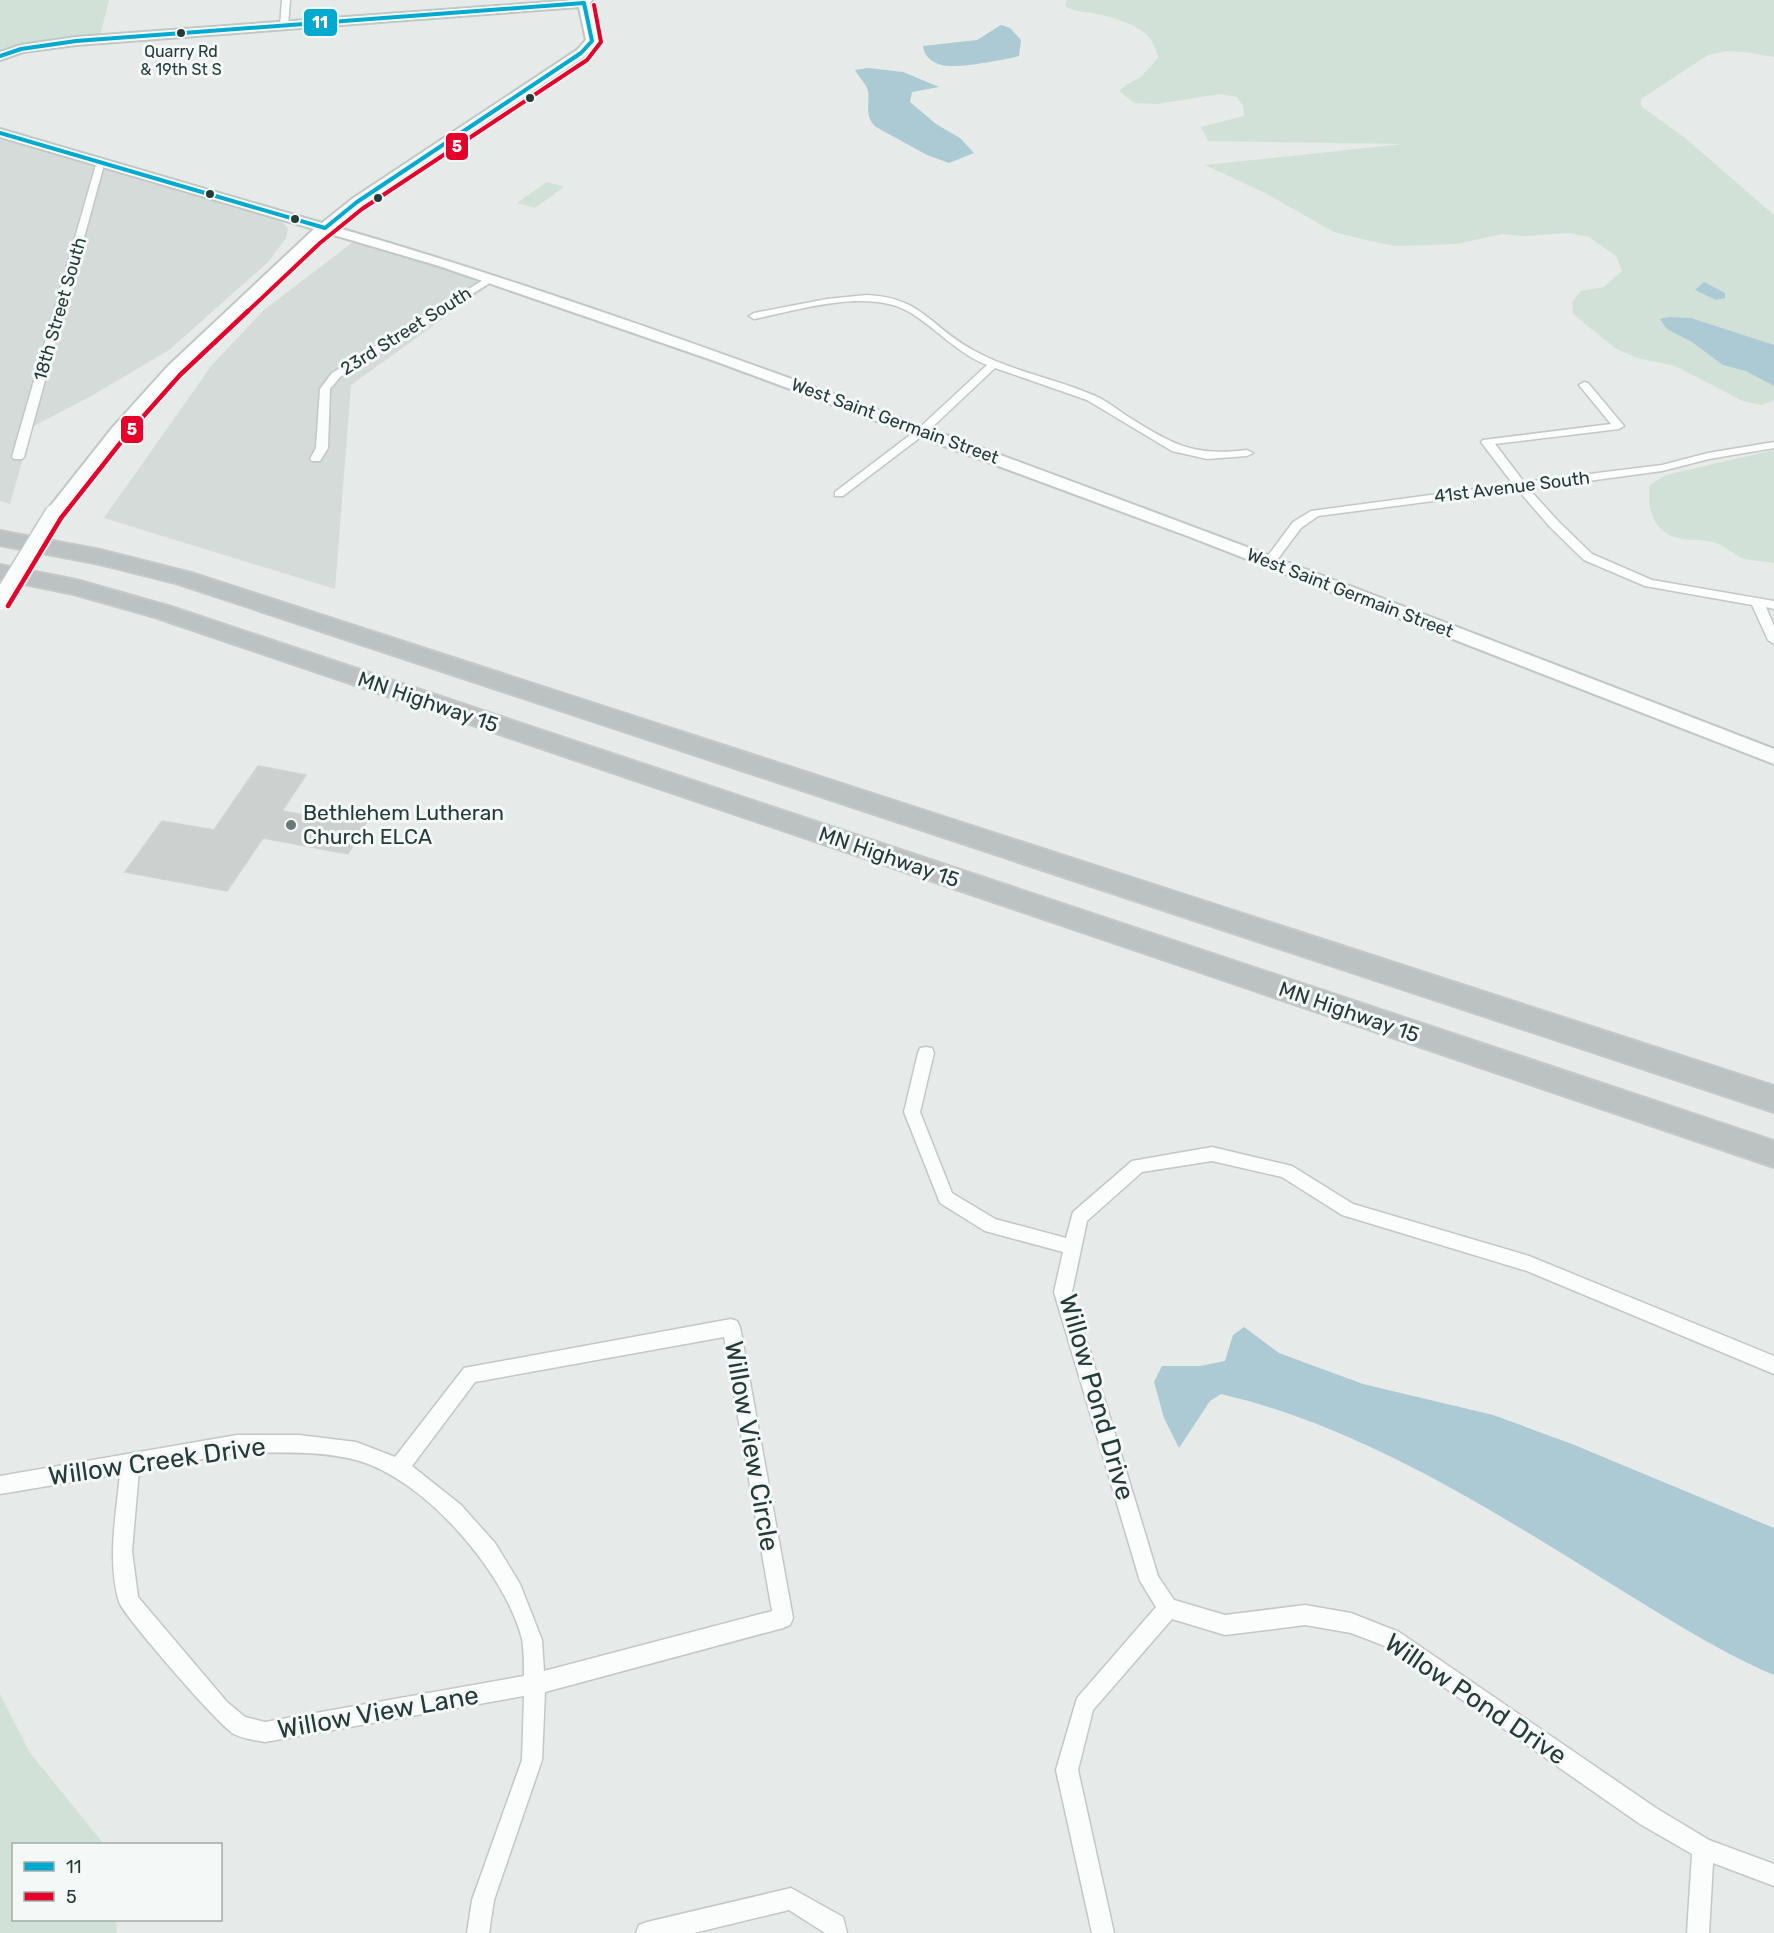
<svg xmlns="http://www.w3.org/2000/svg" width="1774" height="1933" font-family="Rubik,sans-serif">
  <rect width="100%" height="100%" fill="#e6eae8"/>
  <g fill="#d4dbd8">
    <path d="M0 139 106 167 266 215 281 221 288 228 286 238 268 262 169 350 93 395 32 427 10 504 0 501Z"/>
    <path d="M357 239 494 282 351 385 335 589 104 518 212 365 228 348 264 310Z"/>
  </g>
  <g fill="#d1e1d7">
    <path d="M0 0H109L100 36 40 42 0 51Z"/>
    <path d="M1067 0H1774V57L1745 52 1727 51 1708 55 1641 99V106L1685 138 1774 215V400L1762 405 1743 401 1675 366 1637 358 1615 348 1573 314 1572 302 1581 291 1604 287 1622 271 1616 256 1589 237 1569 233 1523 236 1502 234 1457 244 1396 246 1370 241 1334 232 1265 193 1205 165 1404 144 1208 141 1201 127 1244 116 1243 106 1237 97 1220 94 1157 104 1134 103 1119 91 1126 85 1141 77 1159 57C1156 52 1154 45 1151 40 1139 23 1111 17 1092 13 1081 11 1074 12 1065 6Z"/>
    <path d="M547 182 564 187 535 208 517 203Z"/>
    <path d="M1774 450V563C1764 561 1751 561 1742 558 1732 554 1725 545 1713 542 1700 539 1684 541 1672 536 1651 527 1647 505 1650 485L1666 475Z"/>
    <path d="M0 1694 30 1753 104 1844H14V1920H116L117 1933H0Z"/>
  </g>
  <g fill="#abcad3">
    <path d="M1001 25 1010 28 1021 40 1019 56C1004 60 956 69 942 65 932 63 924 56 923 46L977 40Z"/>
    <path d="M868 68 903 72 939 87 912 92 910 102 936 124 960 138 974 153 949 163 927 155 876 127C864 117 870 104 868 91 867 85 858 76 855 70Z"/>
    <path d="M1704 282 1725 293V298L1716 300 1695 290Z"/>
    <path d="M1670 317 1691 318 1774 345V386L1746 371 1723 365 1692 342 1667 329 1660 319Z"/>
    <path d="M1244 1327 1279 1353 1363 1384 1493 1415 1572 1444 1774 1528V1675C1713 1649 1656 1611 1600 1577 1482 1504 1358 1426 1221 1394L1210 1401 1179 1448 1164 1418 1154 1382 1162 1366H1200L1225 1361 1233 1335Z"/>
  </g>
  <path fill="#ccd1cf" stroke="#cfd3d1" stroke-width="1.5" d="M258 766 306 775 282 811 310 816 315 808 369 818 348 854 263 838 227 891 125 872 162 821 214 830Z"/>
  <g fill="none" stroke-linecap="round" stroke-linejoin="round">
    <g stroke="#c3c7c5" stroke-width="3">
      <g id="street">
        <path d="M282 0H290L288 26 284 28 280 26Z"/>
        <path d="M101 158 105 161 24 457 22 459H14L12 457 97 161Z"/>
        <path d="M488 277 496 279 340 377 330 389 328 448 320 461H312L310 459 316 448 320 389 332 373Z"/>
        <path d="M866 295C922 297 930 327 973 350 1010 371 1054 378 1093 395 1104 399 1114 407 1124 414 1170 443 1191 457 1247 450L1253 453 1247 456 1207 459 1172 451 1087 400 995 368 926 433 843 496H835V492L918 429 987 365C957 353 938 330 911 313 870 287 799 310 754 319L749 316 754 313 827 299Z"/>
        <path d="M1584 382 1588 383 1624 426 1619 429 1495 444 1524 482 1662 465 1708 453 1774 442V448L1709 459 1662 471 1529 489 1558 521 1592 554 1652 580 1774 601V609L1766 607 1774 626V644L1768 640 1752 605 1645 586 1584 560 1550 527 1518 490 1318 516 1301 528 1274 564H1266L1264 561 1293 522 1311 511 1513 484 1481 442 1483 440 1611 424 1579 385Z"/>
        <path d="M926 1047 932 1048 934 1053 920 1112 952 1193 995 1219 1066 1238 1073 1212 1132 1161 1212 1147 1292 1166 1353 1204 1529 1256 1774 1356V1374L1527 1271 1342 1215 1282 1177 1212 1161 1142 1172 1087 1221 1072 1292 1158 1576 1174 1600 1225 1615 1305 1605 1351 1613 1399 1632 1656 1808 1709 1840 1774 1864V1886L1713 1863 1709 1933H1687L1692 1854 1640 1824 1385 1646 1351 1633 1305 1625 1225 1635 1172 1619 1093 1710 1078 1770 1114 1933H1092L1056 1770 1077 1698 1156 1607 1140 1581 1054 1292 1063 1252 985 1231 940 1203 904 1112 918 1053 920 1048Z"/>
        <path d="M731 1319 737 1321 740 1327 793 1618 790 1625 783 1628 545 1692 542 1760 494 1900 489 1933H467L472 1900 522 1760 524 1696 265 1742C255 1740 243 1739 234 1734 219 1726 124 1616 119 1602 107 1561 116 1515 120 1474L0 1494V1476L237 1435H299L356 1442 395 1457 464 1368ZM724 1337 772 1611 544 1671 542 1640 520 1584 495 1543 461 1505 412 1466 475 1382ZM237 1453C276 1453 318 1450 356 1460 424 1478 505 1572 522 1639 524 1650 524 1664 524 1676L265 1722 245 1717 227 1702 138 1597 132 1551 139 1470Z"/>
        <path d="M791 1888 843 1917 847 1933H825L789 1910 694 1933H636L639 1925 647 1922Z"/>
      </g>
    </g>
    <g stroke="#c1c7c5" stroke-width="4">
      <path id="secondary" d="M577 0H592L590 3 598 41 585 56 362 205 335 227C537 285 734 358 932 430 1214 533 1494 641 1774 749V764L1190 537 709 359 439 266 327 233 180 372 124 434 60 517H48L45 513 48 509 112 428 168 366 314 229 0 137V129L322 223 352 199 577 50 586 40 579 7 76 45 23 52 0 60V52L21 45 76 37Z"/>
    </g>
    <g stroke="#c2c9c7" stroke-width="4">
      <g id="highway">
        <path d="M0 531 100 550 191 573 1774 1086V1112L176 583 100 564 0 545Z"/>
        <path d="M0 565 76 580 171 607 1774 1141V1167L155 617 74 594 0 579Z"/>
      </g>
    </g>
    <use href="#street" fill="#fbfcfc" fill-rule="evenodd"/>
    <use href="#secondary" fill="#fbfcfc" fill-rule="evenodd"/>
    <use href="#highway" fill="#bcc2c1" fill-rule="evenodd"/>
    <g stroke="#c1c7c5" stroke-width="20" stroke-linecap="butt">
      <path id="secondary-bridge" d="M0 601 54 513"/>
    </g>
    <use href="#secondary-bridge" stroke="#fbfcfc" stroke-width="17"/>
    <g stroke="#f4f8f7" stroke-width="7">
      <path id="bus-1" d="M0 56 21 49 76 41 584 3 592 41 581 53 357 202 325 228 0 133"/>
    </g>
    <g stroke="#f4f8f7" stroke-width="7">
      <path id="bus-2-far1" d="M247 312 320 243 362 209 587 60 601 42 594 5"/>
    </g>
    <g stroke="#f4f8f7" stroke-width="8">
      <path id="bus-2" d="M8 606 61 518 125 437 180 375 248 311"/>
    </g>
    <use href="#bus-1" stroke="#00a9ce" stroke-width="4"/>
    <use href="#bus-2-far1" stroke="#e4002b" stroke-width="4"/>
    <use href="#bus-2" stroke="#e4002b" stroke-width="4.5"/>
  </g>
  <g fill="#253b37" stroke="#f4f8f7" stroke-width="2">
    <circle cx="181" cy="33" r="5"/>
    <circle cx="530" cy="98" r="5"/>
    <circle cx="210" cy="194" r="5"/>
    <circle cx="378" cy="198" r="5"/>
    <circle cx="295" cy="219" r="5"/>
  </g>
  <circle fill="#697875" stroke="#f4f8f7" stroke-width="2" cx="291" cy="825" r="6"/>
  <g text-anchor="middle" stroke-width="6" stroke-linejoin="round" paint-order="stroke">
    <g font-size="16" fill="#253b37" stroke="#f4f8f7">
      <text x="181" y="57">Quarry Rd<tspan x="181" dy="18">&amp; 19th St S</tspan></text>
    </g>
    <g font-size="18" fill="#253b37" stroke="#f4f8f7">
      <text transform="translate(60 309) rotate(-74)" y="6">18th Street South</text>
      <text transform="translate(406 331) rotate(-32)" y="6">23rd Street South</text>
      <text transform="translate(895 421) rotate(20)" y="6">West Saint Germain Street</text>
      <text transform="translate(1512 487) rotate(-7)" y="6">41st Avenue South</text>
      <text transform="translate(1350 593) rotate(21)" y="6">West Saint Germain Street</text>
    </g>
    <g font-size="21" fill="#253b37" stroke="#f4f8f7">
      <text transform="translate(428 702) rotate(19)" y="7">MN Highway 15</text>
      <text transform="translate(889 857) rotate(19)" y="7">MN Highway 15</text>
      <text transform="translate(1349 1012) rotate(19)" y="7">MN Highway 15</text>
    </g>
    <g font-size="21" fill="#253b37" stroke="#f4f8f7" text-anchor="start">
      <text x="303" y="820">Bethlehem Lutheran<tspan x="303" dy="24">Church ELCA</tspan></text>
    </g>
    <g font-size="26" fill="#253b37" stroke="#f4f8f7">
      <text transform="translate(1097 1397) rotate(74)" y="9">Willow Pond Drive</text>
      <text transform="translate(752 1446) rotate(80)" y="9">Willow View Circle</text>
      <text transform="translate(157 1461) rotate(-8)" y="9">Willow Creek Drive</text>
      <text transform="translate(1476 1699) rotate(34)" y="9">Willow Pond Drive</text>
      <text transform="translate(378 1712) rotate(-10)" y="9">Willow View Lane</text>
    </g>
  </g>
  <g stroke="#f4f8f7" stroke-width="2">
    <rect x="303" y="8" width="35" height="29" rx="6" fill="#00a9ce"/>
    <rect x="445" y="132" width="24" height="29" rx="6" fill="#e4002b"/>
    <rect x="120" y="415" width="24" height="29" rx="6" fill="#e4002b"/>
  </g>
  <g font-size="16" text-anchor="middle" font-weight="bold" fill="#fff">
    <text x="320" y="28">11</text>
    <text x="457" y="152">5</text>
    <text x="132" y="435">5</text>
  </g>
  <rect x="12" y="1843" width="210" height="78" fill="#f4f8f7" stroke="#a1acaa" stroke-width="1.5"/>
  <rect x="24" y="1862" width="30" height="9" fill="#00a9ce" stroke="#a1acaa" stroke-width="1.5"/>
  <text x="66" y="1873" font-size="18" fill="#253b37">11</text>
  <rect x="24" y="1892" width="30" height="9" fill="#e4002b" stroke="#a1acaa" stroke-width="1.5"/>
  <text x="66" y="1903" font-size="18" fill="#253b37">5</text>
</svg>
